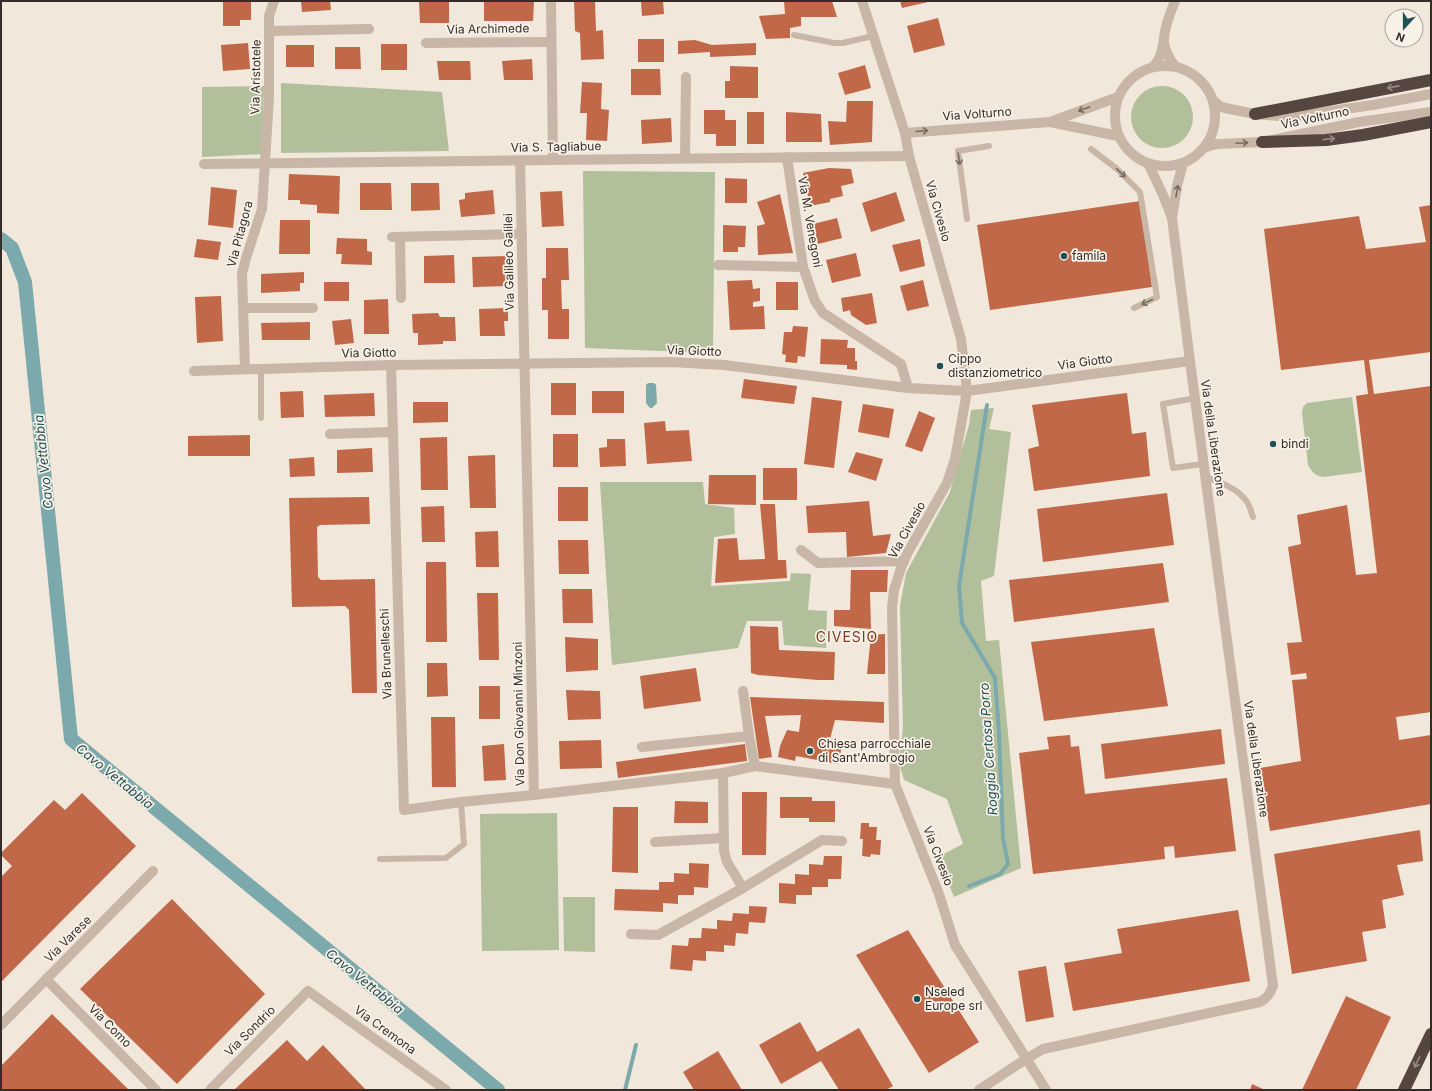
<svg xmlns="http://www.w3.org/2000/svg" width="1432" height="1091" font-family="Inter,sans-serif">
  <rect width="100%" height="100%" fill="#f1e7db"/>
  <g fill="#b2bf9b">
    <path d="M281 83 442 92 449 151 281 153Z"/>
    <circle cx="1162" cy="117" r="31"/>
    <path d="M264 86 262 154 202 157V87Z"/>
    <path d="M583 171 715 172 713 353 585 348Z"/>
    <path d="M1352 397 1362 472 1323 477C1315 476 1312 472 1308 465L1302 413 1303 407 1307 403Z"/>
    <path d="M994 408 989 429 1011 432 994 576 981 581 986 641 999 640 1021 868 954 897 938 857 963 844 947 799 904 780 899 763 903 728 900 606 906 573 950 492 969 425 971 410Z"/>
    <path d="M600 482H703L705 504 734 508 735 534 714 537 711 586 790 581 791 573 811 574 808 610 827 611 826 648 784 645 782 621H747L738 648 612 665Z"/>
    <path d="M557 813 559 950 482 951 480 814Z"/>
    <path d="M563 897H595V952L564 951Z"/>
  </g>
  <path fill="#7ba9ac" d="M648 383H654L656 385 657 403 652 408H650L646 403V385Z"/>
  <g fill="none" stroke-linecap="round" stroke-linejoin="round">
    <g stroke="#7ba9ac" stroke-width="4">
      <path d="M969 886 1000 874 1008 864 1003 838 999 733 995 678 962 623 959 586 987 405"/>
      <path d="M625 1090 636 1045"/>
    </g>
    <path stroke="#7ba9ac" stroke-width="14" d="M1 239 12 248 25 282 71 739 498 1090"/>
  </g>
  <g fill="#c16848">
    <path d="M223 1H251V20H240V26H223Z"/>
    <path d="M301 1H330L331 10 302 12Z"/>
    <path d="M534 1 533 21H484V2Z"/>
    <path d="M574 1H595L596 31 603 30 604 59 581 60 580 33 575 31Z"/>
    <path d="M641 1H663L664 14 642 16Z"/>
    <path d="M784 1H832L837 17H801V26L790 28V38L766 39 759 16 785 14Z"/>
    <path d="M900 1H928V2L902 8Z"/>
    <path d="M419 2H449V23H420Z"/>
    <path d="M938 18 945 45 914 53 907 26Z"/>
    <rect x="638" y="39" width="26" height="23"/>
    <path d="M695 40 712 45 756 43V55L710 57V52L678 54V41Z"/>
    <path d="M248 43 250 69 223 71 221 45Z"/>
    <rect x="381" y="44" width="26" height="26"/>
    <rect x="286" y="45" width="28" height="22"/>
    <path d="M335 47H360L361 69H335Z"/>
    <path d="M532 59 533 80H504L502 61Z"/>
    <path d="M437 61H470L471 80H439Z"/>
    <path d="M865 65 871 88 845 95 838 73Z"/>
    <path d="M730 66 758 67V98H725V81H730Z"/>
    <path d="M631 69H660L661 95H631Z"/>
    <path d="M582 82 602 83 601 109 609 110 607 141 586 140 587 113H580Z"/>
    <path d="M847 101H873L872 142 830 145 828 121 846 122Z"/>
    <path d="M704 110H725V120H736V146H716V134H704Z"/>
    <rect x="747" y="112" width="17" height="32"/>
    <path d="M786 112 821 114 822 142H786Z"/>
    <path d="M671 118 672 142 642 144 641 120Z"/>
    <path d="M829 168 851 169 854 183 841 186 843 196 830 199V202L810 206 803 173Z"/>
    <path d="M289 174 340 176 339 214 317 213V205L300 204V200H288Z"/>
    <path d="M725 178 747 179V203H725Z"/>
    <path d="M360 183H391L392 210H360Z"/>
    <path d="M411 183H439L440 210 411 211Z"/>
    <path d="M211 187 237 190 233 228 208 225Z"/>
    <path d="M493 190 495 214 461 217 459 200 465 199V193Z"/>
    <path d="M562 191 564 226 542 227 540 192Z"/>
    <path d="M896 192 905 221 871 232 862 203Z"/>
    <path d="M780 194 793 253 758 255 757 226 765 224 757 202Z"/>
    <path d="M1140 201 1152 287 990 310 977 225Z"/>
    <path d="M1431 205V352L1369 360 1374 394 1431 386V712L1396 717 1399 740 1431 735V804L1270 831 1260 768 1301 761 1292 680 1307 679 1306 673 1291 675 1287 643 1302 642 1288 547 1301 544 1297 515 1347 505 1356 575 1377 573 1356 396 1368 394 1364 360 1281 370 1264 229 1359 216 1366 249 1426 242 1419 207Z"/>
    <path d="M837 218 842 238 818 244 813 224Z"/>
    <path d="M280 220H310V254H279Z"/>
    <path d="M723 225 746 226 745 247H738V252H723Z"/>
    <path d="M337 238 367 239V251L372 252V265L341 264 342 254H336Z"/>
    <path d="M197 239 221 242 218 260 194 257Z"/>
    <path d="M920 239 925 266 900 272 892 245Z"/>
    <path d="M546 248H568L569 280H561L562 309H569V339H548V310H542V278H546Z"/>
    <path d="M856 253 861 276 832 283 826 260Z"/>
    <path d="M454 255 455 283H424V256Z"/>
    <path d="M508 256V286L473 287 472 257Z"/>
    <path d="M304 272V283H300V291L261 293V274Z"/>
    <path d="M752 280 753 289 760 288V301L753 302V307L764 306 765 329 730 330 727 281Z"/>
    <path d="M923 280 929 306 907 311 900 286Z"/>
    <rect x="324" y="282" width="25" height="19"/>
    <rect x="776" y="282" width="22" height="28"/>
    <path d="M872 293 877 323 866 325 851 315 850 310 843 312 841 298Z"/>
    <path d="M221 296 223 341 197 343 195 297Z"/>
    <path d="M388 299 389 334H364V300Z"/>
    <path d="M508 308V321H504L505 336H480L479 309Z"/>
    <path d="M438 313 440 317H455L456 341H443V344L418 345V333H413L412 314Z"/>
    <path d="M351 319 354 343 335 345 332 321Z"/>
    <path d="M310 322V340H262L261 323Z"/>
    <path d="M793 326 808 327 805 357 798 356 797 363 785 362 786 355 782 354 784 332H792Z"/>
    <path d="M821 339 848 340 847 348H855V361H857V370L847 369V365L820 364Z"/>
    <path d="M744 379 797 386 794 404 741 398Z"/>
    <rect x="551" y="383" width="25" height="32"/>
    <path d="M303 391 304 417 281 418 280 392Z"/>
    <rect x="592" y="391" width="32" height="22"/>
    <path d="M374 393 375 416 325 417 324 395Z"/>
    <path d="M1127 393 1132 434 1146 432 1150 476 1034 491 1028 449 1039 446 1032 405Z"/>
    <path d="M812 397 842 401 834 468 804 464Z"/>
    <path d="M413 402H448V422L413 423Z"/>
    <path d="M863 404 894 409 889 438 858 432Z"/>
    <path d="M919 411 935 418 922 452 905 446Z"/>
    <path d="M665 421 666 431 689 430 692 461 647 464 644 423Z"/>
    <rect x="553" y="434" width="25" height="33"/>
    <path d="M250 435V456H188V436Z"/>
    <path d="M447 437 448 490H421L420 438Z"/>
    <path d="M607 439H625L626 466 600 467 599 448 607 447Z"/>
    <path d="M372 448 373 472 337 473V450Z"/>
    <path d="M856 452 883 459 876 481 848 472Z"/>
    <path d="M495 455 496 508H470L468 456Z"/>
    <path d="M314 457 315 476 290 477 289 459Z"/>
    <rect x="763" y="468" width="34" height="32"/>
    <path d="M709 475H756V505L708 504Z"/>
    <rect x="558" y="487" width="30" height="34"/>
    <path d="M1167 493 1174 545 1043 562 1037 509Z"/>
    <path d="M369 497 370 524 320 525 317 527 318 577 321 580 375 579 377 693H352L349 610 345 606 292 607 289 498Z"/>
    <path d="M869 501 873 536 891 534 886 553 847 557 846 532 808 533 806 506Z"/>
    <path d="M760 504H775L778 560H786L787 578 715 583 718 539 737 538 739 560 765 559Z"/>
    <path d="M444 506 445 542H422L421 507Z"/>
    <path d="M498 531 499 567H476L475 532Z"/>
    <path d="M558 540H588L589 574H559Z"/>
    <path d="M426 562H446L447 642H426Z"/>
    <path d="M1163 563 1169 602 1014 622 1009 580Z"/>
    <path d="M851 570H888L887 592H870L871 629 834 626V610H850Z"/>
    <path d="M562 589H592L593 623H563Z"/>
    <path d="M477 593H498L499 660H479Z"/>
    <path d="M750 626 778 627 779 650 835 652 834 680H818L758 675 751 673Z"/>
    <path d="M1154 628 1168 706 1044 721 1031 642Z"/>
    <path d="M885 634V674H867L871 635Z"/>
    <path d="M565 637 598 639V670L566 672Z"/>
    <path d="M427 663H447L448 696 427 697Z"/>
    <path d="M696 668 701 701 644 709 640 676Z"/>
    <rect x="479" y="686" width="21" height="33"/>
    <path d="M566 690 600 691 601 719 568 720Z"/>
    <path d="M750 697 884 702V723L835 720 830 739 843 741 838 764 796 756 795 761 778 757 780 746 787 730 799 732 801 715 765 716 772 757 759 759Z"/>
    <path d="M431 717H455L456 787H432Z"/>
    <path d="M1221 729 1225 764 1105 779 1101 744Z"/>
    <path d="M1070 735 1071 747 1079 746 1085 794 1227 778 1236 851 1175 858 1174 846 1164 847 1165 859 1033 874 1019 753 1049 749 1047 737Z"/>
    <path d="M601 740 602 768 560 769 559 741Z"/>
    <path d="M504 744 506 780 484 781 482 746Z"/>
    <path d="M745 744 747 761 618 778 616 762Z"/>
    <path d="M742 792H767L766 855H742Z"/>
    <path d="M82 793 136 846 1 982V877L12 866 1 855V853L54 800 65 810Z"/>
    <path d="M780 797H812V801H835V822H809V818H780Z"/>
    <path d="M675 801 708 802V823H674Z"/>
    <path d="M613 807H638V873L612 872Z"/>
    <path d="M861 823H869V827H877L876 840H881L880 855 871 854 870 857 862 856 863 839H860Z"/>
    <path d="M1420 830 1423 861 1397 865 1404 895 1382 900 1386 928 1362 932 1367 961 1292 974 1274 854Z"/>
    <path d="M824 856H842L841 879H828V887H812V895H796V904L779 903V883L795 884V874L809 875V864L823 865Z"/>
    <path d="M689 863 709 864 708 888 694 887V895H678V904L663 903V912L614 910 615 889 659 890V882H674V873L689 874Z"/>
    <path d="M172 899 265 994 177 1084 80 989Z"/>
    <path d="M749 906 767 907 765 923 749 922 748 934 736 933 735 946 724 945V952L706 951V961L693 960 692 971 670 969 672 945 688 946 689 938H701L702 928 717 929V920L732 921 733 913 749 914Z"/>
    <path d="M1238 910 1250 981 1073 1011 1064 963 1122 953 1117 929Z"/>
    <path d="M908 930 979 1042 929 1073 856 955Z"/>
    <path d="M1046 966 1054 1017 1026 1022 1018 971Z"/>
    <path d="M1346 996 1391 1017 1356 1090H1302Z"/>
    <path d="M52 1014 129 1090H1V1066Z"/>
    <path d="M800 1022 817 1052 859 1028 893 1086 886 1090H839L821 1061 781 1084 759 1045Z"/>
    <path d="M287 1040 307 1061 323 1045 366 1090H234Z"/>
    <path d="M718 1051 742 1090H694L683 1072Z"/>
    <path d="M1252 1084 1265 1090H1250Z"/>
  </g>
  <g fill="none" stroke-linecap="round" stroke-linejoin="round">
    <g stroke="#c8b7a7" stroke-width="6">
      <path d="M794 35 834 43H843L873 36"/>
      <path d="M1091 149 1117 169 1140 192 1157 297 1134 308"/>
      <path d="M967 219 958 151 989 146"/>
      <path d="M261 369V418"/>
      <path d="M1195 398 1163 404 1173 468 1203 464"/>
      <path d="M1205 477C1219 482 1238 488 1247 502 1250 506 1251 512 1253 517"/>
      <path d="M380 859 446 858 464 844 461 802"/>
    </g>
    <g stroke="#c8b7a7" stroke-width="10">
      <path d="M551 1 553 160"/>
      <path d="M862 1 905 133 909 156 961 339 967 391 955 459 947 483 908 552 901 568 894 590 892 608 895 784 939 894 955 945 1046 1090"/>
      <path d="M269 31 369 29"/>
      <path d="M426 43 551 42"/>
      <path d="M1164 43C1166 52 1169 59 1175 66"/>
      <path d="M1153 67C1163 57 1163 44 1165 31 1167 21 1171 11 1175 1"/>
      <path d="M1050 122 1118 136"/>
      <path d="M905 133 1050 122 1118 97"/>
      <path d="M787 157 803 267 815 301 823 313 901 364 908 388"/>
      <path d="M685 158 686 77"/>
      <path d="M520 160 534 795 723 773 755 766 895 784"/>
      <path d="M204 164 909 156"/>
      <path d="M392 237 522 234"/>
      <path d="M400 237 401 298"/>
      <path d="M718 265 803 267"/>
      <path d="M244 308H313"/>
      <path d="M391 365 404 810 461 802 534 795"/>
      <path d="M245 369 242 274 246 258 262 209 269 98V16L274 1"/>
      <path d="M194 371 391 365 670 362 724 365 908 388 967 391 1190 361"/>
      <path d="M330 434 393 432"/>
      <path d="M801 550 818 563 904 561"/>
      <path d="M743 691 749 736 755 766"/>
      <path d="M642 747 749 736"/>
      <path d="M723 773 724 851 727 862 743 888"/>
      <path d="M655 842 723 838"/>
      <path d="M631 934 658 935 743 888 822 840 842 841"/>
      <path d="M46 979 156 1090"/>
      <path d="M1 1025 153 871"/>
      <path d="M210 1090 308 991 446 1090"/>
    </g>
    <g stroke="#c8b7a7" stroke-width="10">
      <circle cx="1165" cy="116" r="50"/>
      <path d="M1214 101 1221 107 1230 109 1255 114 1289 117 1373 105 1431 94"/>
      <path d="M1204 148 1212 145 1218 144 1262 142 1359 122 1431 112"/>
      <path d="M1172 218 1177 186 1183 163"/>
      <path d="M979 1090 1026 1059 1043 1049 1260 1002C1267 998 1270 994 1273 986L1191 369 1172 218 1163 195 1148 163"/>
    </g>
    <g stroke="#55463f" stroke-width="12">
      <path d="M1255 114 1431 80"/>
      <path d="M1262 142 1326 140 1363 135 1431 122"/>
      <path d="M1404 1090 1431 1034"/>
    </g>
  </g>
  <defs><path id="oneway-shaft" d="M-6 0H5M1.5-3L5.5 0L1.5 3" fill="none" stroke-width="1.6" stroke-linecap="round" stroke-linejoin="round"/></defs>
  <g stroke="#968a82">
    <use href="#oneway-shaft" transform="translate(1393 87) rotate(169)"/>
    <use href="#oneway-shaft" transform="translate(1329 139) rotate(-6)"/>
    <use href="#oneway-shaft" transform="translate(1417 1062) rotate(116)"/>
  </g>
  <g stroke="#776b61">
    <use href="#oneway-shaft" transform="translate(1084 109) rotate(160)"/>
    <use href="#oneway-shaft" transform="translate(922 131) rotate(-5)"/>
    <use href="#oneway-shaft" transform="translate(1242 143) rotate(-3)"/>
    <use href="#oneway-shaft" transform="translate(959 159) rotate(82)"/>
    <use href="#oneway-shaft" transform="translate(1121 173) rotate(43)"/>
    <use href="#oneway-shaft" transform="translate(1177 191) rotate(-80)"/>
    <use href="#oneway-shaft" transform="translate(1147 302) rotate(155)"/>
  </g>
  <g fill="#1f5055" stroke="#f8f1e7" stroke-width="1.5">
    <circle cx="1064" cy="256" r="4"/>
    <circle cx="940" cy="366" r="4"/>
    <circle cx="1273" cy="444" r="4"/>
    <circle cx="810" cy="751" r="4"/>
    <circle cx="917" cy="999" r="4"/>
  </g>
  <g text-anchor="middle" stroke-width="3.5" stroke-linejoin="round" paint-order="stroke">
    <g font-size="12" fill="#352c27" stroke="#f8f1e7">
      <text transform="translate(488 29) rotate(-1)" y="4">Via Archimede</text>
      <text transform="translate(256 77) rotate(-89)" y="4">Via Aristotele</text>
      <text transform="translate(977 114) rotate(-4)" y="4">Via Volturno</text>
      <text transform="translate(1315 118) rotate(-12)" y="4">Via Volturno</text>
      <text transform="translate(556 147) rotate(-1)" y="4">Via S. Tagliabue</text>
      <text transform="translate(938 211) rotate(74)" y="4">Via Civesio</text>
      <text transform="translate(810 222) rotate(80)" y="4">Via M. Venegoni</text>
      <text transform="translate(240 234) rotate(-75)" y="4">Via Pitagora</text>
      <text transform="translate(509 262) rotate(-91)" y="4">Via Galileo Galilei</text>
      <text transform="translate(694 351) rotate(2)" y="4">Via Giotto</text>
      <text transform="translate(369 353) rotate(-1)" y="4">Via Giotto</text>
      <text transform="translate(1085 362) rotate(-8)" y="4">Via Giotto</text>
      <text transform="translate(1213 438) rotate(82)" y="4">Via della Liberazione</text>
      <text transform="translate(907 530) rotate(-61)" y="4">Via Civesio</text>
      <text transform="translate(386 654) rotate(-92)" y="4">Via Brunelleschi</text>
      <text transform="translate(519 714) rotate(-91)" y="4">Via Don Giovanni Minzoni</text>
      <text transform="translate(1256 759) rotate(82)" y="4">Via della Liberazione</text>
      <text transform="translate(938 856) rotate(69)" y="4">Via Civesio</text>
      <text transform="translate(68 939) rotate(-45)" y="4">Via Varese</text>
      <text transform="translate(110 1026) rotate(45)" y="4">Via Como</text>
      <text transform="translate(385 1030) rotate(36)" y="4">Via Cremona</text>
      <text transform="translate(250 1031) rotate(-45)" y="4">Via Sondrio</text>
    </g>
    <g font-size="12" fill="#352c27" stroke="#f8f1e7" text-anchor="start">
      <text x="1072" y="260">famila</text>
      <text x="948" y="363">Cippo<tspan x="948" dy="14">distanziometrico</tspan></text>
      <text x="1281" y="448">bindi</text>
      <text x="818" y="748">Chiesa parrocchiale<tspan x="818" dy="14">di Sant'Ambrogio</tspan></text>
      <text x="925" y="996">Nseled<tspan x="925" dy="14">Europe srl</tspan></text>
    </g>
    <g font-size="13" font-style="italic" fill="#1f5055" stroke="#f8f1e7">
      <text transform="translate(43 462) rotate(-96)" y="5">Cavo Vettabbia</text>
      <text transform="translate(988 749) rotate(-94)" y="5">Roggia Certosa Porro</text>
      <text transform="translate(115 776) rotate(39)" y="5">Cavo Vettabbia</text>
      <text transform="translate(365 981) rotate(39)" y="5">Cavo Vettabbia</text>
    </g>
    <g font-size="14" letter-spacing="1" fill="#813b23" stroke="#f8f1e7">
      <text x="847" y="642">CIVESIO</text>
    </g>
  </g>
  <rect width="1432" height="1091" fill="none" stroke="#352c27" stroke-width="4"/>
  <g transform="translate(1404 28) rotate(201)"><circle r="19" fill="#f8f1e7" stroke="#aaa29a"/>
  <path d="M0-3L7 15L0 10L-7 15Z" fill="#1f5055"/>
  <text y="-6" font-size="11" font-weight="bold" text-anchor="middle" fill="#352c27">N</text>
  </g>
</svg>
